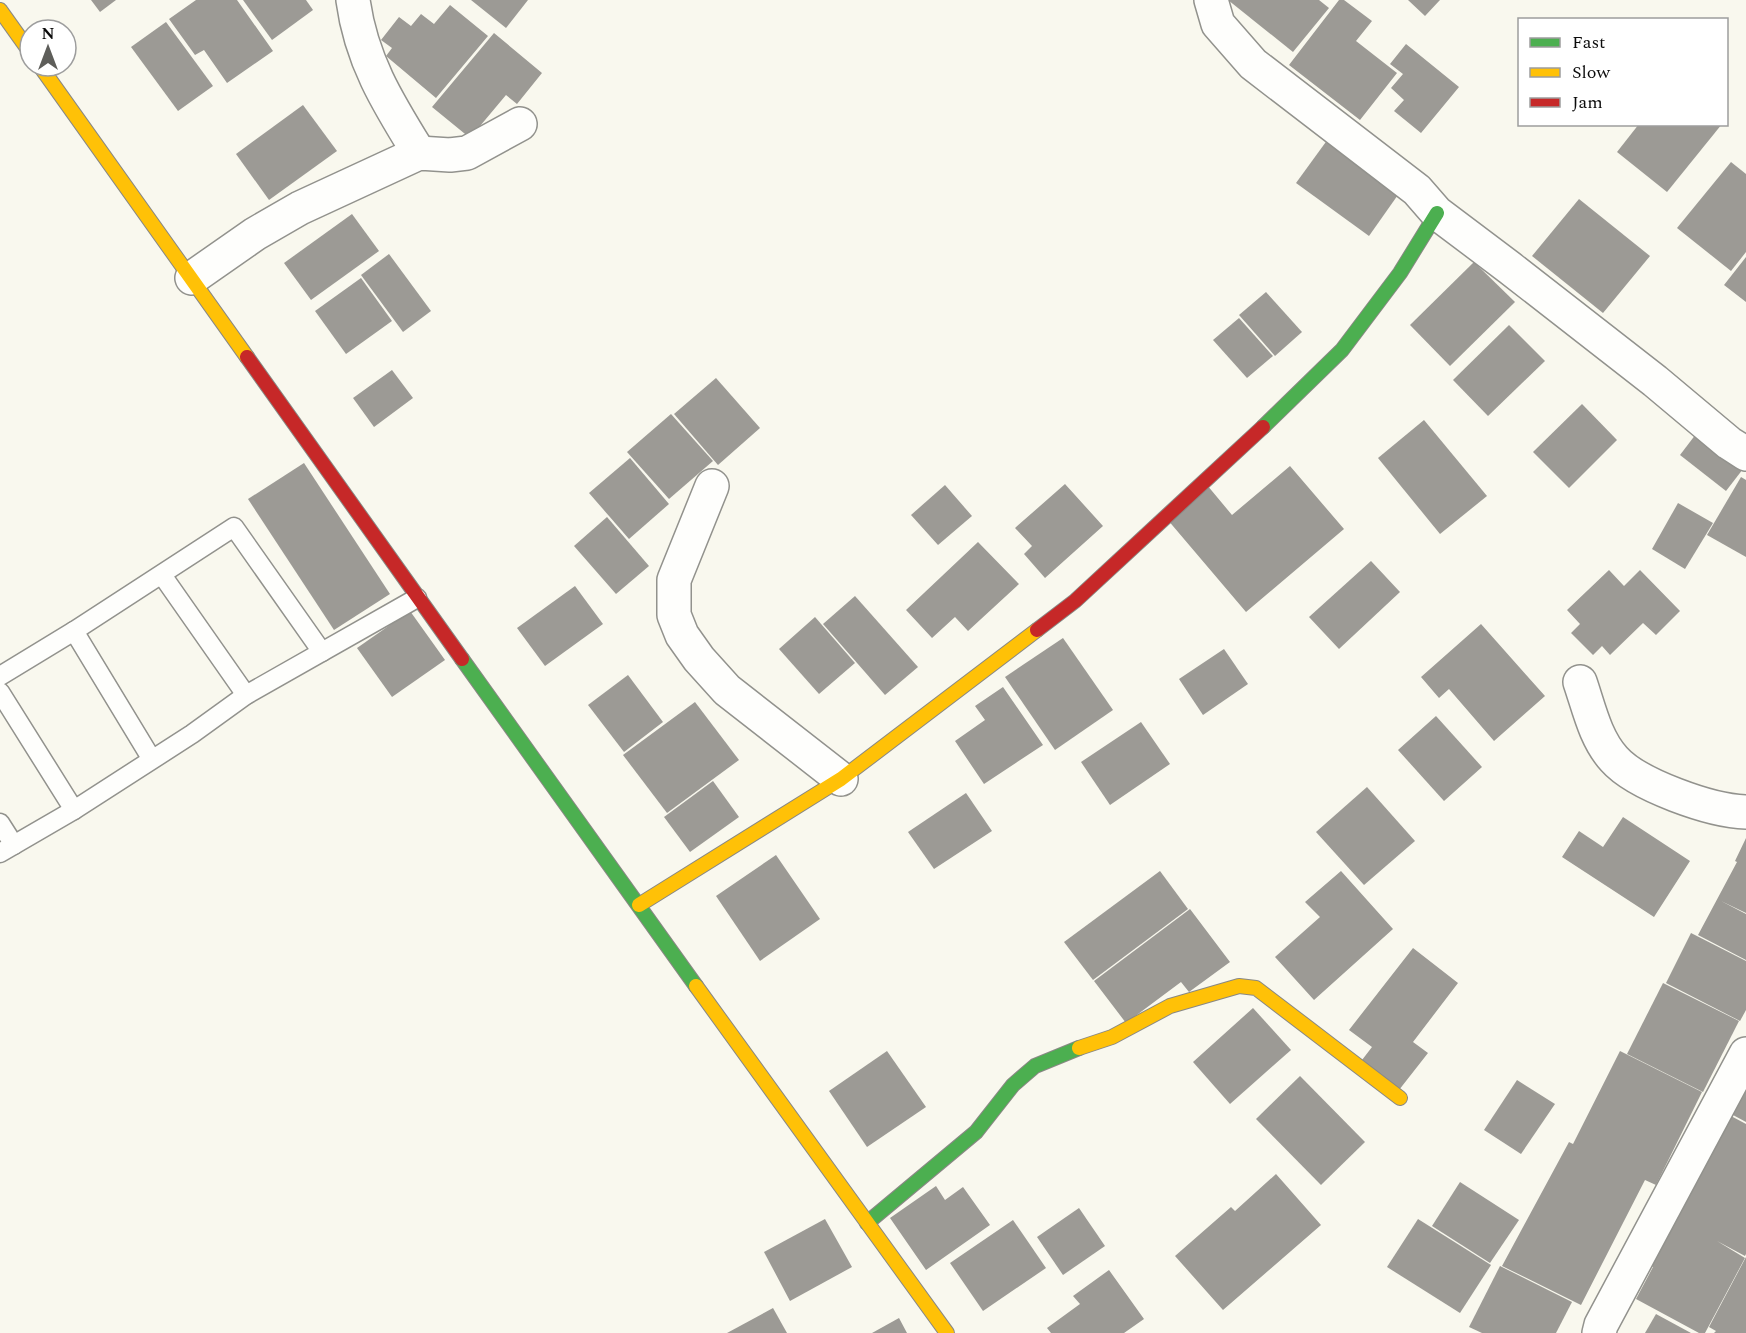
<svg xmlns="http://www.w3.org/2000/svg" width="1746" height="1333" font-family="Spectral,serif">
  <rect width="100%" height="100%" fill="#f9f8ee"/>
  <g fill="#9c9a95">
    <path d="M91 0H116L100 12Z"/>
    <path d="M196 0H237L273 51 227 83 204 50 195 55 169 19Z"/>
    <path d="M243 0H306L313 10 272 40Z"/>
    <path d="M471 0H528L506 28Z"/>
    <path d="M1228 0H1319L1329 8 1293 52Z"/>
    <path d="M1339 0H1344L1372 21 1356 41 1397 73 1360 120 1289 65Z"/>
    <path d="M1408 0H1440L1425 16Z"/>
    <path d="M450 5 488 36 436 98 386 56 392 48 381 40 399 17 411 26 421 14 434 24Z"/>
    <path d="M166 22 213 86 178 111 131 47Z"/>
    <path d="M494 33 542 73 517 104 506 95 470 138 432 107Z"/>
    <path d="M1406 44 1459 87 1421 133 1394 111 1404 100 1391 88 1403 74 1390 64Z"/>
    <path d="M303 105 337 151 269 200 236 154Z"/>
    <path d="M1639 124H1722L1667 192 1617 152Z"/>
    <path d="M1328 139 1400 192 1369 236 1296 183Z"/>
    <path d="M1731 162 1746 174V252L1731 271 1677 228Z"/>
    <path d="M1579 199 1650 256 1603 313 1532 256Z"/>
    <path d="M352 214 379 251 311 300 284 263Z"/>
    <path d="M389 254 431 311 403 332 361 275Z"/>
    <path d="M1746 257V302L1724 285Z"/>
    <path d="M1474 262 1515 302 1450 366 1410 325Z"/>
    <path d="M361 278 392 321 346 354 315 311Z"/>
    <path d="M1266 292 1302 332 1275 356 1239 315Z"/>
    <path d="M1239 318 1273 356 1247 378 1213 340Z"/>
    <path d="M1509 325 1545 361 1488 416 1453 380Z"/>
    <path d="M392 370 413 398 374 427 353 398Z"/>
    <path d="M716 378 760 428 718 465 674 414Z"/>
    <path d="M1582 404 1617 440 1569 488 1533 452Z"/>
    <path d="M671 414 713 461 669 499 627 452Z"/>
    <path d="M1424 420 1487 496 1440 534 1378 458Z"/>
    <path d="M1696 434 1743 469 1726 491 1680 455Z"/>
    <path d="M630 458 669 504 629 539 589 493Z"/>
    <path d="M304 463 390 594 334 630 248 499Z"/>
    <path d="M1290 466 1344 529 1246 612 1167 519 1207 485 1232 515Z"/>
    <path d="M1741 477 1746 480V557L1707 535Z"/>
    <path d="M1065 484 1103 526 1045 578 1024 554 1032 546 1015 528Z"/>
    <path d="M945 485 972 516 938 545 911 515Z"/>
    <path d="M1678 503 1713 523 1685 569 1652 549Z"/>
    <path d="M607 517 649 566 616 594 574 546Z"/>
    <path d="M978 542 1019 584 968 631 955 617 932 638 906 610Z"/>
    <path d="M1371 561 1400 592 1339 649 1309 617Z"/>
    <path d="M1609 570 1624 586 1640 570 1680 611 1656 635 1643 623 1610 655 1602 646 1593 655 1571 633 1580 624 1567 610Z"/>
    <path d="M575 586 603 624 545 666 517 628Z"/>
    <path d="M855 596 918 667 885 695 823 624Z"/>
    <path d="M410 611 445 660 392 697 357 648Z"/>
    <path d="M815 617 855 663 819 694 779 649Z"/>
    <path d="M1481 624 1545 696 1494 741 1449 689 1439 698 1421 677Z"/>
    <path d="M1063 638 1113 710 1055 750 1005 677Z"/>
    <path d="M1224 649 1248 684 1203 715 1179 679Z"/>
    <path d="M628 675 663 722 624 752 588 705Z"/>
    <path d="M1003 687 1043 745 984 784 955 741 985 720 975 706Z"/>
    <path d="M695 702 739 760 667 813 623 755Z"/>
    <path d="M1436 716 1482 767 1444 801 1398 750Z"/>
    <path d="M1141 722 1170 764 1110 805 1081 762Z"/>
    <path d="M713 781 739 817 690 852 664 817Z"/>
    <path d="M1367 787 1415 841 1364 885 1316 832Z"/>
    <path d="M966 793 992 831 934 869 908 832Z"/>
    <path d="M1623 817 1690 861 1654 917 1562 857 1579 831 1603 847Z"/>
    <path d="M1746 838V913L1721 901 1746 914V960L1698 935 1737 862 1735 861Z"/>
    <path d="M776 855 820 919 760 961 716 896Z"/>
    <path d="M1160 871 1188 909 1093 980 1064 942Z"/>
    <path d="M1341 871 1393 929 1314 1000 1275 957 1320 917 1305 902Z"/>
    <path d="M1190 909 1230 962 1189 992 1181 982 1126 1023 1094 981Z"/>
    <path d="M1691 933 1746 961V1010L1740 1021 1666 983Z"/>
    <path d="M1413 948 1458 983 1413 1042 1428 1053 1399 1090 1362 1060 1372 1047 1349 1030Z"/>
    <path d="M1663 983 1739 1021 1703 1092 1627 1054Z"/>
    <path d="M1253 1008 1291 1050 1230 1104 1193 1062Z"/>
    <path d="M887 1051 926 1107 867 1147 829 1091Z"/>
    <path d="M1620 1051 1702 1092 1656 1185 1645 1180 1581 1305 1502 1266 1569 1142 1573 1144Z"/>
    <path d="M1300 1076 1365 1142 1321 1185 1256 1119Z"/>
    <path d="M1517 1080 1555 1104 1521 1154 1484 1130Z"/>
    <path d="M1746 1091V1122L1733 1115Z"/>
    <path d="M1731 1116 1746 1124V1254L1745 1256 1717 1241 1745 1258 1705 1333H1699L1636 1299 1653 1267 1646 1263Z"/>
    <path d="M1276 1174 1321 1225 1223 1310 1175 1256 1231 1207 1235 1211Z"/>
    <path d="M1460 1182 1519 1220 1490 1263 1432 1226Z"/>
    <path d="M936 1186 945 1200 963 1187 990 1225 926 1270 890 1218Z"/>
    <path d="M1079 1208 1105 1246 1063 1275 1037 1237Z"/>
    <path d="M825 1219 852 1267 790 1301 764 1252Z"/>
    <path d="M1418 1219 1491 1265 1460 1313 1387 1267Z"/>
    <path d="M1013 1220 1046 1268 983 1311 950 1263Z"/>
    <path d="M1746 1257V1333H1714L1716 1331 1709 1327Z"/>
    <path d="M1500 1266 1572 1302 1556 1333H1482L1469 1327Z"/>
    <path d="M1109 1270 1144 1319 1124 1333H1051L1047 1328 1080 1304 1073 1296Z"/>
    <path d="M773 1308 787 1333H727Z"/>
    <path d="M1656 1314 1691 1333H1645Z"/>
    <path d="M899 1318 907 1333H872Z"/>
  </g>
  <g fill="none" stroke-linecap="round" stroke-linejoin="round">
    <g stroke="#92928d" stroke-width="21">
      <g id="lane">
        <path d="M162 575 246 695"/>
        <path d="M74 631 151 758"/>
        <path d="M0 676 74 631 234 527 322 652"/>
        <path d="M0 692 74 810"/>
        <path d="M0 823 14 845"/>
        <path d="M0 853 74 810 192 734 246 695 417 598"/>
      </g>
    </g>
    <g stroke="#92928d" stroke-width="36">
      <g id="street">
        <path d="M353 0C361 60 388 103 419 153"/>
        <path d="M1211 0 1218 24 1253 64 1417 190 1437 213 1510 268 1655 381 1729 443 1746 454"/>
        <path d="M192 278 255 234 300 208 419 153 450 155 467 153 520 124"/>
        <path d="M712 486 674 580V615L682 635 699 659 727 690 841 779"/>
        <path d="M1580 682C1589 708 1595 738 1614 759 1637 785 1711 811 1746 812"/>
        <path d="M1599 1333 1601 1325 1746 1054"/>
      </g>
    </g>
    <g stroke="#898884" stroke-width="16">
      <g id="fast">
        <path d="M1263 427 1342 350 1400 273 1437 213"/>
        <path d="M462 659 696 986"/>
        <path d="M867 1223 976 1132 1013 1085 1035 1066 1079 1048"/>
      </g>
    </g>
    <g stroke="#898884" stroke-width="16">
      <g id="slow">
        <path d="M0 10 30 52"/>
        <path d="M40 66 247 357"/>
        <path d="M639 905 841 779 1037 630"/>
        <path d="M696 986 947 1333"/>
        <path d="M1079 1048 1112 1037 1170 1006 1239 986 1256 988 1400 1098"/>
      </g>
    </g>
    <g stroke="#898884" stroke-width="16">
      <g id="jam">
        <path d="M247 357 462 659"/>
        <path d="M1037 630 1075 601 1263 427"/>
      </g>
    </g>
    <use href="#lane" stroke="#fefefc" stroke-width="18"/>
    <use href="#street" stroke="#fefefc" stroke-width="33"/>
    <use href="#fast" stroke="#4caf50" stroke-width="14"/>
    <use href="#slow" stroke="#ffc107" stroke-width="14"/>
    <use href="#jam" stroke="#c62828" stroke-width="14"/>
  </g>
  <rect x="1518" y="18" width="210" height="108" fill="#ffffff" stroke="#9d9d9d" stroke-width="1.5"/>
  <rect x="1530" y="38" width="30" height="9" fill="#4caf50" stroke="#9d9d9d" stroke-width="1.5"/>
  <text x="1572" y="48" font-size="18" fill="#0b0b0b">Fast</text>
  <rect x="1530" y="68" width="30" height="9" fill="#ffc107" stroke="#9d9d9d" stroke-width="1.5"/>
  <text x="1572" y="78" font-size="18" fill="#0b0b0b">Slow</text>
  <rect x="1530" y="98" width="30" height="9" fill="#c62828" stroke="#9d9d9d" stroke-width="1.5"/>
  <text x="1572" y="108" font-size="18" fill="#0b0b0b">Jam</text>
  <g transform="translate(48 48)"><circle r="28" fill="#ffffff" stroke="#9d9d9d" stroke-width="1.5"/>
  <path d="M0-4.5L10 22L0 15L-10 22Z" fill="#5e5e5a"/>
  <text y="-9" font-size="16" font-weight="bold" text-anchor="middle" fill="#0b0b0b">N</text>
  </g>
</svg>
